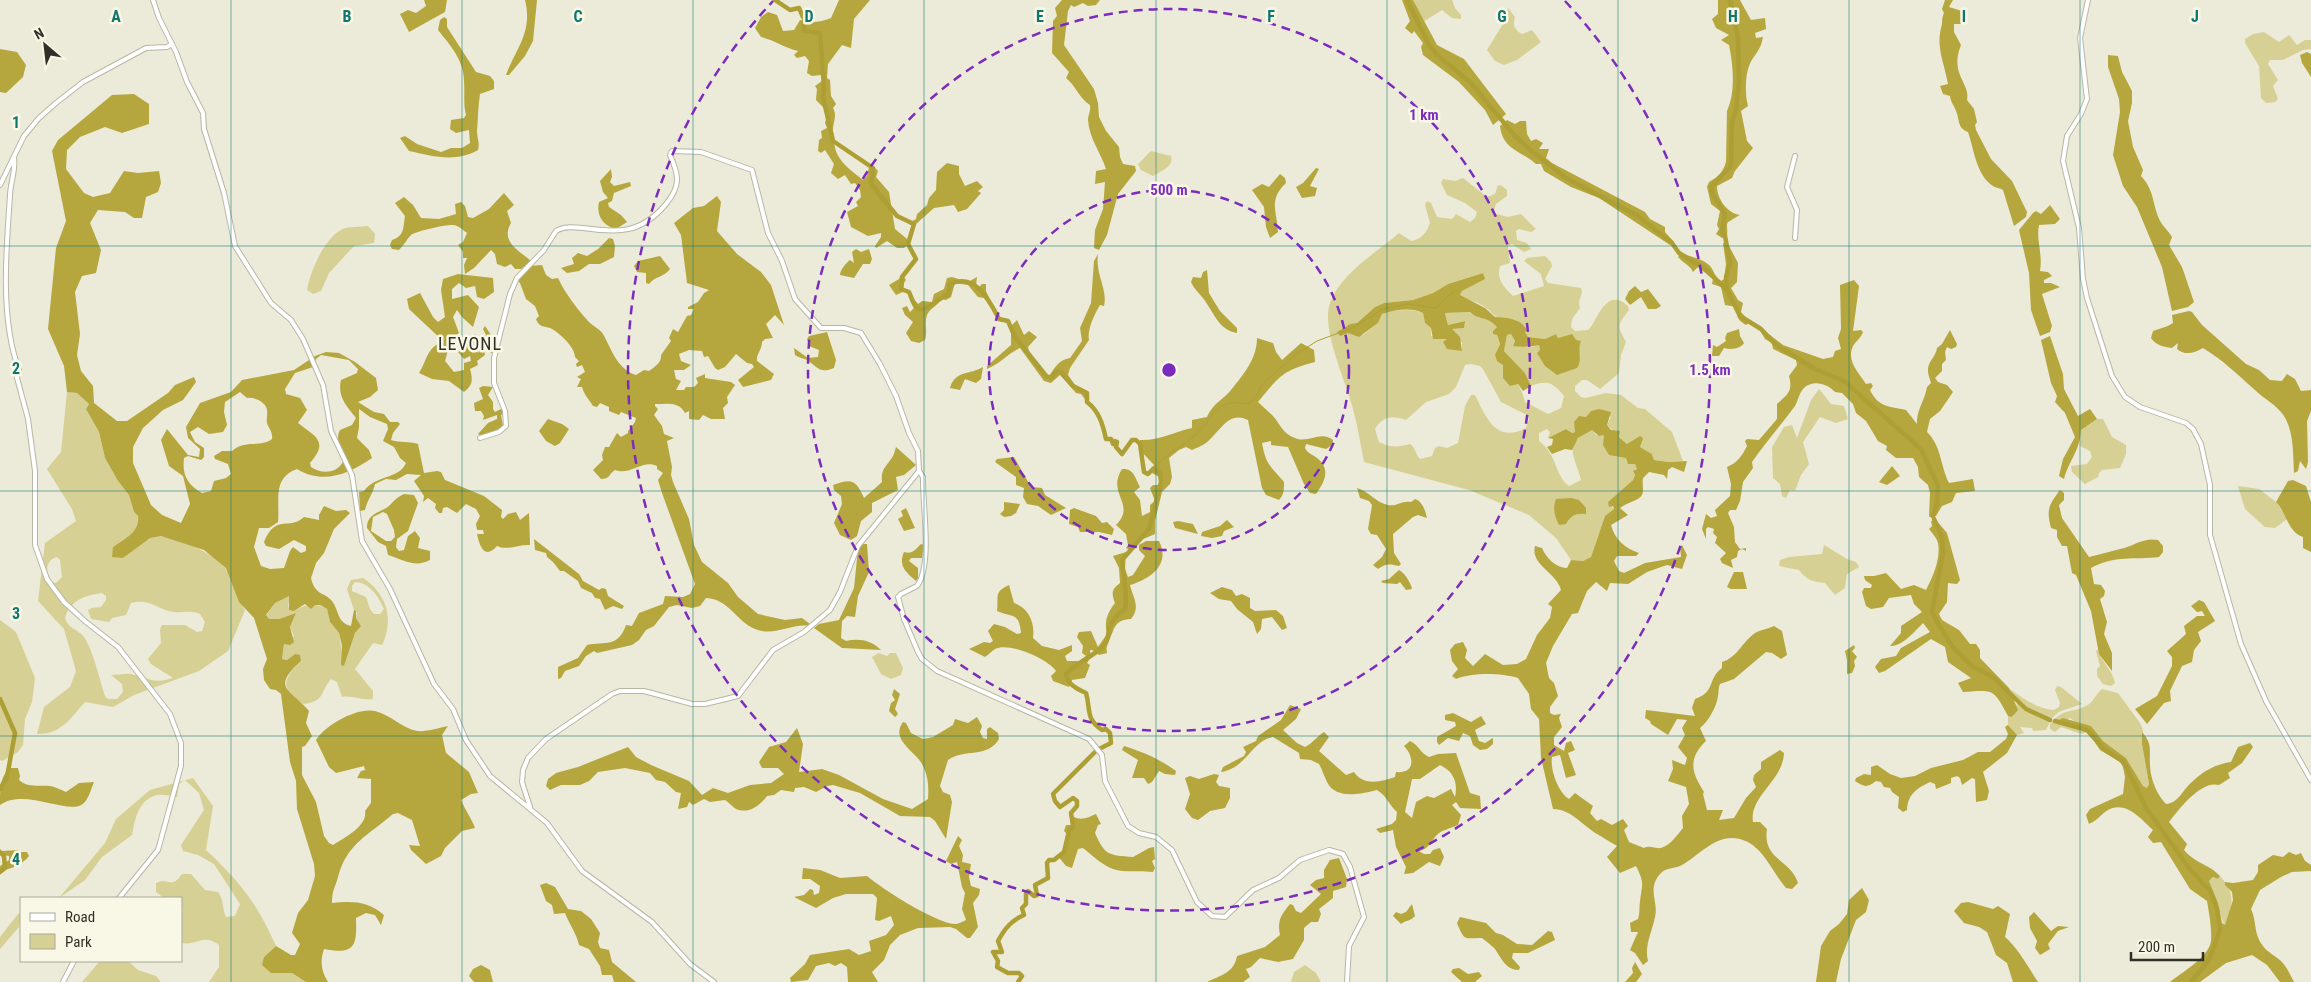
<svg xmlns="http://www.w3.org/2000/svg" width="2311" height="982" font-family="'Roboto Condensed',sans-serif">
  <rect width="100%" height="100%" fill="#ecead8"/>
  <g fill="#d7d095" fill-rule="evenodd">
    <path d="M1413 0H1452L1455 8 1461 15V19L1452 18 1442 10 1423 22Z"/>
    <path d="M1508 8 1515 17C1512 25 1515 30 1522 34L1532 30 1541 42 1517 60 1504 65 1495 61 1487 50 1503 24Z"/>
    <path d="M2264 32 2279 42 2289 35 2297 45 2305 40H2311V49L2303 50 2283 60H2270L2268 64 2278 80 2273 86 2278 99 2275 102 2266 103 2261 98 2259 66 2245 43V39L2253 34Z"/>
    <path d="M1151 151 1171 156C1174 167 1161 171 1153 176L1141 170 1138 164Z"/>
    <path d="M1463 178 1487 197 1495 194 1498 185 1502 186 1507 190V196L1496 204 1493 213 1508 217 1521 214 1536 229 1531 232 1519 229 1516 231 1517 240 1527 243 1531 249 1524 252 1512 244 1508 246 1510 263 1500 266C1496 280 1504 287 1513 296L1544 286 1541 274 1524 261 1527 258 1545 256 1551 262 1552 266 1545 279 1548 283 1581 288 1582 292 1579 302 1580 308 1572 319 1571 327 1575 331 1588 330C1597 323 1605 285 1628 306L1629 310C1617 326 1617 325 1626 342L1621 355 1619 373 1600 389 1587 380H1582L1575 386V391L1581 397 1585 398 1606 393 1621 395 1638 408 1645 409 1672 432 1683 461 1668 462 1654 460 1652 454 1640 447 1639 443 1627 444 1607 425 1611 417C1604 411 1600 409 1591 411L1575 432 1572 433 1566 429 1548 438 1550 432 1547 429 1539 433V441C1558 455 1554 475 1569 486L1581 480C1575 455 1561 446 1592 429L1596 435H1604L1605 440 1635 464 1637 469 1633 471 1635 475 1633 480 1608 502 1614 509 1605 516 1591 557 1583 561 1571 560 1556 538 1529 515 1469 490 1364 462C1360 442 1357 421 1351 402 1344 378 1321 327 1330 303 1341 273 1376 253 1399 233L1411 241C1421 240 1427 232 1430 223L1425 205 1427 201 1431 203 1437 217 1452 219 1456 214 1470 222 1475 218 1477 212 1465 203 1447 195 1441 183 1443 179 1455 181ZM1483 273 1484 279 1462 291 1460 295C1466 300 1472 300 1478 303 1496 312 1490 320 1516 320L1528 337 1545 339 1556 334 1558 338 1573 336C1579 347 1582 356 1577 367L1564 371 1562 374 1540 350 1539 345 1531 347 1513 345 1515 341 1511 334 1507 335 1504 351 1525 373 1531 386C1547 380 1553 382 1564 396L1561 408 1548 414 1525 402C1521 382 1505 370 1497 350L1500 344 1497 335 1493 334V331L1497 327C1487 315 1479 321 1470 312L1445 313 1448 325 1464 321V328L1451 329 1462 343V351L1452 349 1448 339 1431 336V328L1425 323 1423 313C1410 308 1396 310 1382 314L1378 323 1363 335 1348 333 1343 327 1357 323 1375 307 1384 303 1413 300 1433 293 1448 284ZM1471 364 1480 366 1483 369 1501 402 1527 415 1529 419 1526 428C1496 444 1486 417 1475 395H1471L1465 406 1458 443 1447 448 1439 446 1435 448 1432 456 1420 459C1415 454 1416 448 1410 444 1398 447 1391 448 1379 442L1375 429C1383 416 1392 415 1406 420L1426 402 1449 394 1456 387 1465 365Z"/>
    <path d="M368 226 375 234 374 243 354 246 329 273 321 291 313 294 307 290C310 272 324 239 341 230 347 226 360 227 368 226Z"/>
    <path d="M1819 389 1831 404 1844 406 1848 419 1836 423 1820 417 1803 442 1809 464 1801 475 1795 491 1790 490 1786 498 1782 496 1780 484 1773 478 1772 447 1784 427 1792 425 1797 438 1811 400Z"/>
    <path d="M67 392 77 393 89 404 86 409 99 432 105 458 118 481 129 495 134 512 138 516C140 532 124 539 113 547L123 558C131 552 141 541 151 537 167 531 217 554 226 569 234 581 236 597 245 610L228 651 199 671 134 695 113 707 85 702C70 719 60 735 37 734L44 707 70 687 76 671 64 629 38 601 45 543 76 521 72 509 47 469 61 452ZM57 557 60 560 62 577 56 583 51 582C46 573 44 561 57 557ZM102 593 106 596V600L101 607 92 608 88 610 91 619 109 622 112 618 126 615 131 603C149 598 157 609 173 612 183 613 190 610 200 614L205 622 202 631 197 632 185 625H162L160 629 161 643 148 659 151 664 173 678C150 685 150 677 131 674 125 673 118 675 111 675L122 684 123 692 117 699H108L105 696C100 681 93 650 84 637 78 629 68 629 65 618 70 600 86 595 102 593Z"/>
    <path d="M2097 419H2103L2112 437 2126 445V454L2120 468 2102 470 2099 473 2098 477 2085 484 2072 472 2071 466 2087 464 2092 457 2090 451 2080 446 2081 430Z"/>
    <path d="M2238 486 2259 489 2276 502 2287 519 2275 528 2265 527 2245 509Z"/>
    <path d="M1824 545 1847 559 1856 562 1859 567 1847 574 1845 588 1835 595 1825 583C1814 582 1806 580 1799 570L1779 566 1780 560 1789 557 1822 554Z"/>
    <path d="M363 578C386 593 395 619 382 645L373 643 355 669 373 691V699C363 701 353 695 342 697L337 682 331 679C319 693 326 701 303 704 279 690 283 678 301 661L300 656 295 654 287 660 282 659 284 644 294 636 290 627 296 613 279 619H269L266 616 275 603 290 595 288 607 294 611C305 604 315 602 327 609L330 622 339 633 344 666 355 633 361 626 356 618 357 613 354 610 347 589 351 580ZM355 582C369 582 379 597 384 609L380 614H374L370 609 366 597 352 591V586Z"/>
    <path d="M0 620 16 632 35 678 32 702 25 719 23 745 18 752 2 761 0 760Z"/>
    <path d="M2098 649C2101 662 2112 669 2115 683L2111 686 2103 684 2097 676V669L2100 666 2096 651Z"/>
    <path d="M879 653 887 656 890 653H896L903 668 901 675 891 679 881 674 872 657Z"/>
    <path d="M2057 686 2061 687 2082 704C2061 712 2056 708 2046 730L2033 731 2032 728 2020 727 2024 733 2017 735 2008 725V716L2013 717 2017 703 2009 688C2023 699 2036 708 2054 710L2059 707 2060 703 2055 690Z"/>
    <path d="M2102 689 2118 693 2140 723 2143 730 2142 744 2149 784 2147 788 2143 786 2126 758 2103 741 2091 726 2079 724 2070 718 2058 724 2088 732 2081 734 2061 727 2055 732 2050 729V724C2064 707 2070 714 2086 706 2093 703 2096 694 2102 689Z"/>
    <path d="M193 778 213 806 206 850C240 882 257 903 276 946L264 957 271 973H292L306 982H209L219 967V945C202 933 199 946 181 943V917L183 909 181 908V898H164L156 892V883C169 877 171 890 182 874H191L205 890 218 892C224 900 222 908 226 917L235 916 240 904 214 864 198 855 183 851 181 845 204 810 199 793 185 780 179 784 177 797C171 796 162 794 157 795 138 800 135 819 132 835L102 857 85 880 59 898 105 843 116 819 150 790Z"/>
    <path d="M2220 876C2235 892 2234 905 2225 926 2223 923 2211 887 2209 881L2213 877 2218 879Z"/>
    <path d="M21 913 19 927 0 949V937L18 914Z"/>
    <path d="M100 961H128L138 970 156 976 161 982H82Z"/>
    <path d="M1305 965 1316 973 1321 982H1291L1294 972Z"/>
  </g>
  <g fill="#b5a73e" fill-rule="evenodd">
    <path d="M424 0H447L445 12 409 32 400 14 408 10 416 13 426 6Z"/>
    <path d="M525 0H537L533 41 525 56 509 75H506C516 48 533 32 525 0Z"/>
    <path d="M839 0H870L854 19 851 48 842 45 828 64 827 78 830 80 831 96 836 104 833 108C837 115 834 120 833 128 832 132 835 135 834 139 834 159 848 168 863 180L867 176 869 167H874L878 171 876 177 889 192 895 229 907 239 909 244 904 248H897L887 241 876 248 875 246 881 237V233L868 236 851 227 847 212 858 206 856 202 861 197 860 190 855 183 851 184 845 175 838 179 831 173 834 164 825 150 821 153 818 151 819 140 822 138 821 131 827 128 825 123 828 112 816 100 817 89 815 86 822 81 821 75 812 76 807 73 809 61 805 56 797 58 794 55 798 51C785 48 774 40 761 37L755 28 761 17 768 12 777 15 783 31 794 30 800 20C812 24 820 22 831 18Z"/>
    <path d="M1062 0H1100L1096 5 1088 6 1083 3 1074 7 1071 5 1068 11 1064 45 1094 89 1098 103 1099 117 1106 131 1119 147 1120 157 1123 164 1135 166 1136 171 1118 194 1107 235 1099 250 1094 248 1095 230 1103 209 1105 182 1095 184 1096 171 1106 169C1101 153 1089 138 1088 120 1088 115 1091 111 1090 105 1079 98 1076 86 1066 78L1069 72 1052 53 1053 21 1057 16 1055 8Z"/>
    <path d="M1402 0H1413L1437 45 1464 59 1506 114 1493 125 1485 110 1459 82 1423 55 1421 47 1423 43 1414 31 1412 34 1405 28 1410 21Z"/>
    <path d="M1718 0H1740L1751 20 1765 18 1766 29 1755 33 1756 38 1763 37C1761 51 1753 55 1749 66 1745 77 1745 95 1748 106L1741 111 1747 141 1753 148 1735 171 1732 178 1717 186C1717 199 1727 213 1740 215 1721 226 1729 220 1727 238H1722L1716 234 1719 229 1717 225 1720 211 1711 204 1707 187 1709 182C1718 177 1723 172 1726 162L1727 111C1736 92 1733 65 1729 45L1721 40 1729 35 1716 28 1712 19 1718 14Z"/>
    <path d="M1945 0H1953L1949 7 1962 11 1965 21 1963 24H1954V32L1961 45C1949 74 1971 84 1967 100L1974 109 1977 122 1975 125 1976 130 1991 159 2012 181 2027 212 2026 217 2014 226 2003 190C2000 188 1996 188 1993 186 1976 175 1974 149 1968 132 1957 128 1960 120 1956 111 1954 105 1951 103 1950 96L1943 94 1940 86 1948 84C1945 65 1936 48 1941 28 1943 23 1941 19 1944 13L1942 9Z"/>
    <path d="M444 17 447 19V27L476 72 490 76 494 81V89L480 94C478 106 478 119 477 131 477 138 480 143 478 150 455 163 432 156 409 151L400 138 405 136 417 144 441 152 451 148H462L470 143 469 130 456 133 450 129 451 120 464 118 466 115C463 104 465 93 464 81 464 60 450 45 438 30L440 20Z"/>
    <path d="M0 49 17 52 26 65 23 77 6 93 0 92Z"/>
    <path d="M2307 52 2311 54V77L2302 63 2300 55Z"/>
    <path d="M2108 55 2118 56 2122 72 2132 91V103L2128 121 2133 147 2143 170 2141 176C2155 191 2152 204 2160 221 2163 226 2169 232 2172 237L2169 245 2182 267 2194 302 2188 307 2172 311 2162 267 2137 207 2123 186 2113 155 2120 112 2119 99 2108 67Z"/>
    <path d="M134 94 149 104V124L122 133 105 127 80 137 67 150 66 169 84 193 93 197 110 193 124 171 138 173 159 171 161 183 158 192 146 197 142 218H134L125 212 98 210 90 223 101 250 96 273 82 276 75 292 80 334 77 355 81 371 93 386 94 403 117 421H127L168 393 175 385 194 377 196 382 183 400 163 410 143 428 133 447V463L151 505 162 515 181 523 190 504 183 476 169 466 161 440 167 429 188 455 199 457 200 449 188 438 186 427 200 403 231 392 242 380 294 370 315 356 326 352 339 353 355 362 376 378 378 390 370 397 358 402 374 412 384 414 390 422H398L400 424 393 433 391 440C401 443 408 441 418 444L424 473 437 471 441 472 445 480 484 496 502 510 501 517 503 519 508 514 516 512 520 520 529 513 530 545C519 544 507 551 497 546 484 561 479 544 477 534H484L483 530H477L476 524 480 516 476 509 466 504 457 513 447 507 443 508 442 513H439L435 508 436 504 428 498 423 502 424 496 414 481 421 475 407 474 396 480 386 479 375 484C373 494 367 500 365 510L360 511 359 492 364 491C377 474 398 480 406 463L400 458 394 447 383 441 388 429 387 424 370 417 359 409V427L357 438 369 450 372 458C349 474 323 485 297 469 272 478 280 500 278 522L269 528H259L254 547 261 566 270 569 284 568 290 551 293 547 301 553 306 551V546L294 540 279 549 266 546 264 542C276 513 289 531 304 517L319 520V515L324 506 336 511 346 510 350 513 334 529 324 553 316 563 311 578C315 596 325 592 332 601 339 610 337 623 351 626L354 610 356 611V618L361 626 355 633 344 666 341 665 342 646 339 633 330 622 327 609 320 605H315L311 609 305 604 294 611 289 610V596L275 603 266 615 269 619H279L296 613 290 627 294 642 290 645 284 644 282 659 287 660 295 654 300 655 301 661C270 689 291 689 309 711L306 723 312 736 305 746 302 747V775L316 802 324 836 329 843 333 845C344 838 368 826 365 811L371 803V779L357 778 361 771 365 770 364 766 336 773 329 767 316 740C325 725 357 707 375 711 391 715 402 728 417 731 427 732 438 728 448 726L442 735 446 753 469 772 478 793 471 794 461 800C465 810 471 817 475 828L462 831 445 848 441 856 426 864 411 850 409 845 420 846 412 820 398 813 393 814C369 835 347 843 338 877 335 888 332 890 332 903 353 901 368 901 384 915L381 925 375 915 366 913 356 918C357 946 355 955 324 949 320 961 321 971 328 982H306L292 973H271L262 965 264 957 276 946 291 955H295L300 944 292 933 298 913 308 900 315 876 314 864 297 809 296 781 290 762 281 694 276 690 270 689 264 680 263 669 267 659 254 618 239 602 226 568 204 550 161 536 150 538 123 558 112 557 113 547C124 539 140 532 138 516L134 512 129 495 118 481 105 458 99 432 86 409 89 404 77 393 67 392 64 366 48 329 56 248 66 221 52 151 58 140 112 95ZM321 355 349 360 358 369 357 373 341 380C337 397 347 406 356 418L352 425 340 430C334 441 344 451 343 462 336 474 321 474 311 467L310 463C329 441 316 437 298 423L307 410 300 398 286 394 285 389 295 373 313 367 316 359ZM240 392 247 398C255 397 266 402 267 410 268 415 266 419 267 423 269 429 273 432 272 439 261 448 245 439 232 451H222L214 456 215 459 228 464 231 474 226 478 214 481 211 491 202 493C187 484 182 475 184 458L188 456 201 460 204 457V448L195 442 190 432 198 427 209 434 223 432 227 425 224 412 225 402Z"/>
    <path d="M1507 120 1515 124 1520 121H1526L1527 134 1531 141 1536 139 1543 143 1539 149H1549L1546 158 1552 163 1645 212 1650 219 1665 227V232L1674 242 1670 245 1599 198 1571 187 1544 171 1541 164H1536C1520 150 1503 150 1500 126Z"/>
    <path d="M947 163 959 166V174L965 186 977 181 983 187 978 191 981 193 967 209 958 212 954 205 934 208 915 225H910L909 223 916 219 917 214 927 205 929 198 936 190 937 172Z"/>
    <path d="M1316 168 1319 169 1310 186 1317 188 1315 196 1302 198 1296 187 1303 183Z"/>
    <path d="M611 169 612 177 610 182 614 186 630 182 631 186 614 193 612 201 608 203 609 207 621 215 627 222 616 229C603 226 596 215 599 202L608 198 603 192 600 181Z"/>
    <path d="M1280 174 1285 178 1286 183C1268 200 1277 211 1278 232L1270 238 1266 227 1264 207 1252 190 1262 184 1269 187Z"/>
    <path d="M504 193 514 205 507 211 511 223C500 242 519 250 531 261L521 269H515L511 264 505 267 497 264 495 254 491 250 474 268 465 274 464 265 467 258H463V252L458 245 463 242 467 233C463 230 459 226 454 225 447 224 416 231 411 235 407 239 404 245 399 250L392 249 390 245 392 240C405 236 403 227 405 216L395 203 404 197 413 205 421 218 439 219 456 214 455 204 461 202 465 206 468 217 473 218 489 209Z"/>
    <path d="M717 196 721 202 717 231 737 254 761 272 771 285 784 325 775 315 766 324 773 338 765 339 762 342C762 350 756 354 757 361L774 374 771 380 743 387 738 380 754 367 752 364 747 363 736 354 725 367 718 370 715 368 708 356 704 357 702 351 689 350 679 354 681 361 691 365 684 370H674L676 379 681 381 676 390H684L686 387H694L698 383 696 378 705 374V378L731 382 735 385 727 397 728 403 723 408 725 419H711L703 415 699 420 689 419V411L685 413C679 401 666 404 655 404V406L658 409 654 415 662 426 664 434 674 438 667 441 672 467 671 475 673 482 689 519 694 545 702 562 728 583 738 597 758 614 785 620 802 618 810 624 809 626C791 623 775 637 755 629 736 621 729 599 706 598L700 606 692 608 677 605 669 607 654 626 646 630 639 640 632 645 597 653 594 651 586 656 579 666 565 671 561 678 558 679V667L578 658 587 645C605 641 618 648 626 625L632 626 639 613 663 604 665 596 683 597 690 594 695 584 662 493 658 480 663 473 657 469V466C643 459 630 476 615 470 609 474 610 479 601 479L593 470 603 460 602 455 605 447H609L617 433 621 437 628 433V431L635 422 636 418 621 412 619 415 609 411V407L600 403 597 407 593 406C589 399 584 395 582 387H577L581 379 577 377 585 372 582 365 577 367 576 364 579 361 575 357C575 348 561 334 552 329 545 325 540 329 536 319L539 316 535 306 526 299 520 283 516 279 529 266 542 265 546 275 552 279 558 278C565 293 577 309 589 322 593 326 601 330 603 334 612 350 617 369 636 375L644 370 649 371C655 367 662 362 661 355L671 341 669 338 673 329 678 332 687 316 691 315 694 309H688V307L698 302 704 293 709 290 687 283 681 235 674 223 693 208 704 206Z"/>
    <path d="M2050 205 2060 219 2055 224 2039 225C2036 241 2043 254 2040 271L2048 272 2052 276 2044 280V283H2051L2060 287 2042 294 2052 326 2050 332 2040 336 2031 310 2029 273 2019 230 2033 213 2036 211 2041 214Z"/>
    <path d="M609 238 613 239 615 246 614 257 600 264H589L579 271 567 273 561 268 574 264 572 258 578 253 587 256 598 249Z"/>
    <path d="M1723 243 1728 244 1738 263 1737 282 1731 288 1738 300 1743 303 1741 312 1750 322 1746 325C1738 320 1736 317 1737 307L1725 305 1721 287 1712 284 1713 279 1698 267 1693 272C1690 265 1683 263 1678 257L1681 253C1691 257 1701 258 1709 265 1714 269 1714 277 1721 281L1724 279 1726 264Z"/>
    <path d="M856 249 861 252 869 249 872 259 870 264H863L854 278 840 275C840 270 846 263 850 260L854 263 852 252Z"/>
    <path d="M1098 254C1095 274 1108 289 1104 306L1100 305C1094 315 1087 330 1089 340L1070 368 1068 375 1075 385 1087 391 1089 401 1087 402 1081 394 1076 393 1060 375 1051 383 1044 381 1020 348C1008 353 1001 363 987 369V366L1011 345V333L1007 323 1010 322 1012 325 1017 320 1024 335 1029 331 1037 337 1028 347 1029 351 1043 374 1049 376C1055 368 1058 360 1070 358L1082 341 1080 328 1091 303 1094 261Z"/>
    <path d="M660 256 670 269C663 278 655 276 649 284L646 283V273L637 272 634 266 638 261Z"/>
    <path d="M1207 270 1209 293 1215 303 1220 311 1237 328V333C1220 330 1216 317 1207 304 1202 295 1195 291 1191 282L1193 277 1201 278 1203 272Z"/>
    <path d="M1483 273 1485 279 1462 291 1460 295 1485 308 1495 317C1508 318 1520 318 1527 330L1525 332 1528 337 1545 339 1556 334 1558 338 1572 334 1576 340 1581 341C1577 350 1583 360 1577 368L1557 375 1545 366 1537 353 1540 350 1539 345C1531 347 1521 347 1513 346L1515 341 1511 334 1507 335 1504 351 1525 373 1531 386 1523 391 1518 384 1510 386 1503 378V365L1497 361 1495 355 1500 344 1497 335 1493 334V331L1497 327C1486 315 1479 321 1470 312L1445 313 1448 325 1465 321 1464 328 1452 329 1460 337 1462 351 1447 349 1443 342 1447 339H1433L1431 328 1425 323 1423 313C1410 307 1396 310 1382 314L1378 323 1359 337 1348 333 1340 336 1337 332 1350 324 1357 323 1375 307 1384 303 1413 300 1433 293 1448 284Z"/>
    <path d="M458 274 493 278 494 292 484 299 477 297 475 286 466 288 459 283 452 289V299L468 295 479 307 473 327 462 317 457 310 453 317 459 333 451 339 445 361 454 372 464 370V363L471 361 470 356 464 359 458 352 466 348 463 343H460L458 338 466 336 469 338 475 334 480 341 474 346 478 353 484 342 482 337 486 335 483 329 485 326C492 336 496 342 494 354L484 350 485 355 477 361 478 365 470 369C473 380 473 385 464 392L449 381 432 379 419 373C428 359 425 350 443 341L409 309 407 299 420 293 433 317 438 322 445 317 441 290 443 279Z"/>
    <path d="M902 274 906 280 904 283 903 292 896 295 889 285 899 279Z"/>
    <path d="M952 277 968 282 977 277 976 286 978 288 982 284H986V291L995 310H993L984 298 978 297 968 285 955 283 951 297 946 300 941 299C938 306 930 308 927 315 924 324 928 331 925 340L919 343 911 341 906 333 913 322 905 315 902 308 907 306 910 312 914 308 911 298H913L918 304 922 301 932 302 934 294 944 289 947 278Z"/>
    <path d="M1854 280 1859 286 1853 331 1861 330 1863 332C1861 338 1856 341 1853 346 1846 361 1859 373 1866 384L1871 383 1873 386 1870 390C1879 408 1889 406 1906 410L1917 424C1916 411 1925 400 1927 387L1931 383C1930 379 1928 375 1928 371 1927 362 1936 357 1937 348L1942 344 1950 330 1957 344 1956 347 1951 349 1947 347 1945 352 1946 360 1942 364V371L1935 378 1938 382 1947 385 1953 392 1940 411 1930 419 1927 432C1942 447 1940 465 1949 483L1973 479 1975 491 1956 493 1952 502 1942 506 1936 516 1929 517 1930 493 1928 485 1919 477 1918 467 1913 458H1896L1886 450 1887 446 1878 441 1866 421 1856 413 1853 404 1842 393 1835 392C1828 384 1813 379 1804 388 1799 393 1798 401 1795 406 1781 425 1765 443 1752 462L1753 468 1743 482 1740 501 1736 510H1730L1728 513 1734 527 1735 542 1740 549 1746 548V551L1742 549 1738 551 1737 557 1731 560 1733 568 1722 563 1720 559 1726 553 1715 543 1717 537 1713 533 1714 529 1708 527 1706 529V539L1702 529 1706 514 1711 518 1717 516 1715 510 1730 496 1731 484 1727 467C1737 463 1742 456 1747 446L1745 441 1747 439 1759 440 1777 419V404C1788 394 1793 391 1789 376L1797 365 1796 360 1773 349 1772 343 1765 339 1761 332 1765 331 1783 345 1823 359 1833 357 1835 351 1841 349 1838 338 1841 329 1840 285Z"/>
    <path d="M1635 286 1641 292 1648 289 1661 306 1656 309H1648L1641 297 1630 305 1625 299 1629 291Z"/>
    <path d="M2189 311 2192 312 2202 325 2246 364 2259 370 2270 380 2282 381 2287 374 2295 379 2301 391 2311 390V411L2307 421 2308 462 2306 469 2300 461 2298 471 2294 473C2293 454 2294 432 2284 416 2276 404 2264 399 2255 390 2238 375 2223 360 2203 348 2194 353 2186 356 2177 349L2178 343 2172 348C2163 347 2156 345 2151 338L2153 331 2168 326 2173 323 2172 315Z"/>
    <path d="M1739 329 1740 336 1744 343C1740 349 1731 350 1724 348L1719 356H1712L1713 345 1717 347 1726 341 1725 338 1727 333Z"/>
    <path d="M827 332 836 360 834 368C819 374 818 367 807 360 803 358 799 358 795 355L794 348 808 358 818 357 819 350 809 346 807 339 809 336Z"/>
    <path d="M2050 336 2063 374 2064 389 2078 416 2090 409 2097 419 2081 430C2080 451 2069 460 2064 479L2059 476 2063 459 2075 437 2065 413 2055 402 2057 396 2051 383 2041 340Z"/>
    <path d="M1257 338 1273 343 1276 352 1282 360 1301 343 1314 350 1315 362C1281 371 1279 377 1258 402 1263 407 1268 411 1273 416 1280 424 1283 434 1295 438 1308 444 1320 430 1333 440L1332 445 1326 449 1306 444 1305 448C1308 454 1312 454 1317 458 1331 469 1325 481 1316 494L1310 493 1304 484 1288 447 1271 445V441L1262 443C1266 466 1271 466 1284 482 1284 490 1284 495 1279 500L1266 495 1262 488 1248 420C1228 410 1220 432 1206 443 1202 446 1196 448 1192 450L1186 447 1179 450 1169 458 1172 477 1170 484 1162 492 1155 521V534L1141 540 1131 551 1126 548 1128 545 1126 534 1116 525C1137 504 1106 494 1122 469 1134 468 1135 478 1140 487L1134 492 1140 500 1142 516 1150 512V505L1155 501 1150 488 1153 485H1159L1163 479 1152 473 1154 465 1139 449 1140 440C1158 441 1174 432 1192 428V420L1207 417C1214 402 1222 401 1231 390 1243 375 1257 359 1257 338Z"/>
    <path d="M983 367 981 379 976 383 965 379 960 390 950 388C955 370 970 375 983 367Z"/>
    <path d="M483 386 493 387 488 395 493 402V409L495 412 503 408 505 412 501 415 503 426 485 438 478 434 488 423 497 419V415L483 420 484 416 481 411H475L474 403 483 399 479 388Z"/>
    <path d="M1599 409 1611 412 1607 425 1611 430 1620 431 1619 437 1627 444 1640 436 1643 438 1640 447 1652 454 1654 460 1668 462 1687 461 1684 472 1672 467 1668 470 1667 479 1664 475 1649 472 1643 478C1642 483 1644 491 1642 495 1640 500 1626 503 1620 508L1628 515 1611 525C1615 540 1625 548 1639 553L1636 556H1617L1614 561 1619 571 1624 573 1645 563 1681 557 1680 547 1682 545 1687 555 1682 569 1667 565 1647 572 1628 584 1610 583 1607 591 1596 582 1587 591 1578 613 1572 614 1553 646 1546 663 1549 678 1554 683 1558 696 1550 707V713L1554 715 1561 714 1559 718 1562 727 1554 737V745L1564 751 1566 743 1571 741 1575 750 1568 753 1576 775 1566 778 1560 755 1552 757C1550 770 1558 792 1569 799L1575 793 1593 806 1590 813 1597 821 1601 819 1612 825 1623 819 1628 826 1624 830 1629 842 1644 848C1651 845 1654 849 1661 848 1671 845 1677 835 1683 828L1682 816 1689 804 1686 787 1668 781 1673 769 1672 760 1685 765 1687 758 1678 747 1685 735 1682 728 1687 720 1677 719 1668 735 1651 724 1650 721 1645 718 1646 710 1695 716 1692 708 1695 699C1716 692 1707 679 1722 668V662C1737 658 1742 642 1755 633 1760 630 1768 629 1774 626L1782 631 1787 655 1781 659 1772 653 1766 652 1734 679 1720 684C1718 689 1719 691 1718 696 1717 706 1708 722 1700 728L1706 741C1687 759 1692 773 1704 792L1703 794 1707 810H1723L1719 820 1734 818 1746 798 1756 787 1753 780 1754 775 1761 769V762L1780 750 1784 753C1783 781 1749 796 1753 822H1760L1767 829C1762 860 1791 859 1798 883L1792 889 1786 888C1772 872 1763 845 1740 839 1716 833 1700 855 1682 865 1675 869 1667 867 1661 873 1646 889 1659 901 1655 917 1652 932 1644 946 1648 961L1643 965 1635 953 1630 950 1638 932H1631L1630 923 1638 919C1640 913 1639 908 1640 902 1642 883 1645 884 1636 866L1620 873 1607 857 1617 846C1610 842 1604 838 1597 834 1582 825 1571 809 1553 809L1541 758 1539 719 1531 709 1529 694 1518 678C1502 673 1472 672 1456 679L1452 676 1458 669 1452 661 1450 650 1455 644 1463 642 1467 650 1465 658 1473 666 1485 654 1503 665 1517 664 1526 659 1537 635 1550 618 1552 607 1548 604 1561 590C1557 573 1530 565 1535 546L1542 548C1546 558 1556 568 1567 568L1571 560 1583 561 1591 557 1605 516 1614 509 1613 506 1609 507 1608 502 1633 480 1635 475 1633 471 1637 469 1635 464H1628L1626 458 1609 455 1603 445 1604 435 1599 436 1592 430 1578 438 1572 450 1565 449 1552 454 1547 447 1552 445 1553 439 1548 438 1566 429 1572 433 1575 432 1574 422 1579 416 1586 417 1591 411Z"/>
    <path d="M548 419 562 424 569 429 560 443 555 446 546 441 539 431Z"/>
    <path d="M896 447 916 465 904 475 896 477 898 490 872 503V512L861 521 857 536 851 540 840 535 834 523 842 504 841 496 834 490 833 485C852 478 856 480 864 498L882 482C881 469 885 468 891 459 894 456 895 450 896 447Z"/>
    <path d="M1014 457 1031 487 1042 488 1045 495 1066 508 1051 515 1038 506 1027 504 1023 497 1024 488 1016 485V477L995 462 997 459Z"/>
    <path d="M1892 466 1900 476 1887 485 1879 482Z"/>
    <path d="M2293 480 2306 486 2311 502V552L2303 548V537C2288 532 2287 514 2276 502L2288 481Z"/>
    <path d="M1357 488C1370 492 1376 503 1388 505 1396 507 1402 500 1411 502L1415 499C1423 502 1425 510 1427 518L1418 515 1413 517 1393 534 1394 553 1401 564 1399 566C1390 564 1386 563 1378 569L1373 565 1382 557 1386 549 1377 535 1371 534 1368 529 1372 505 1369 501 1360 498Z"/>
    <path d="M2060 490 2064 493V500L2059 505 2062 518 2089 557C2100 554 2110 552 2120 549 2134 546 2144 537 2158 540L2163 546V552L2159 557C2135 560 2114 555 2091 568L2094 584 2101 585 2105 591 2104 596 2100 599 2107 622 2104 634 2112 653V671L2099 654 2091 611 2076 575 2072 573 2067 546H2062L2057 537V530L2051 528C2046 509 2049 505 2060 490Z"/>
    <path d="M404 494 414 495 418 503 408 531 397 539 396 547 399 551 404 550 408 536 415 531 420 538 418 548 430 551V560C415 568 404 560 388 555L386 546 378 542 367 528C367 513 380 513 389 506 394 501 397 497 404 494ZM383 512 387 514 394 530 395 537 391 541H386L371 531 373 517Z"/>
    <path d="M1571 498 1579 500 1586 508V514C1576 513 1571 515 1566 524L1559 525C1555 517 1552 509 1556 499Z"/>
    <path d="M1004 502 1020 504 1016 513 1011 516 1004 517 1000 514 1004 510Z"/>
    <path d="M906 508 915 528 904 531 898 519 903 516 901 511Z"/>
    <path d="M1074 508 1096 516 1102 523 1107 522 1114 529 1112 535 1099 532H1080L1078 527 1069 524 1070 510Z"/>
    <path d="M1227 520 1234 527 1224 531 1222 536 1212 538 1201 536 1202 532 1220 526Z"/>
    <path d="M1178 521 1193 524 1198 534 1175 528 1173 522Z"/>
    <path d="M1931 521H1937L1947 533 1960 580 1957 584 1948 583 1947 602 1939 614 1942 620 1959 630 1970 644H1976L1980 650V658L2009 688 2018 710 2012 717 2008 716C1993 688 1994 690 1963 692L1958 683 1971 678 1948 662 1945 647 1931 639 1885 671 1879 673 1875 667 1881 659 1896 656 1901 648 1930 632 1923 623C1915 631 1902 647 1890 646L1901 633V626L1922 612 1914 604 1911 595 1889 598 1883 607 1871 609 1866 606 1862 592 1864 588H1871L1872 585 1865 580 1864 576H1874L1886 573 1901 589 1914 585 1926 590C1933 577 1941 558 1938 543 1937 538 1932 533 1929 529L1932 526Z"/>
    <path d="M534 539 579 574 583 581 599 590 602 588 606 589 608 596 624 606 622 609 613 606 605 610 600 599 595 598 592 593 581 588 578 581 564 571H560L553 562 547 557 546 553 535 550Z"/>
    <path d="M1146 541H1159C1171 565 1150 579 1130 585 1133 598 1141 607 1131 619 1114 620 1115 628 1109 641 1107 646 1106 647 1107 653L1099 655 1092 650H1090L1091 657 1087 663 1090 665 1085 678 1072 680 1069 687 1053 681 1051 676 1056 671C1048 659 1010 642 995 649 992 651 988 655 985 657L969 649 984 642 990 643 993 641 988 631 994 624 1005 627 1017 634 1021 633C1019 612 1013 618 997 611 999 597 993 592 1009 585L1014 603C1029 608 1035 623 1033 638L1042 646 1059 650 1072 645V651L1065 656 1067 661H1080L1086 656 1082 653 1083 646 1077 637 1079 632 1091 631 1098 647 1107 634C1104 622 1107 613 1115 603 1111 593 1112 589 1120 583L1119 568 1113 556 1126 552 1125 569 1128 577 1133 575 1145 556 1139 550V545Z"/>
    <path d="M862 544H867L869 572 858 596 855 617 847 616 842 621 841 638 846 641C859 638 871 640 881 650L842 648 814 628 819 624 839 620 854 588 858 549Z"/>
    <path d="M921 544 924 545 922 558H911L909 561 918 568V578L916 581C906 572 898 566 904 552 912 555 916 549 921 544Z"/>
    <path d="M1399 570C1404 572 1411 583 1412 589L1406 590 1400 582 1397 584 1383 583 1381 581 1389 579Z"/>
    <path d="M1734 572H1743L1747 589H1731L1727 587Z"/>
    <path d="M1222 587 1232 590 1236 596 1242 594 1250 598V608L1255 611 1276 610 1283 616 1287 628 1282 630 1272 617 1262 619 1261 629 1257 634 1253 622 1237 609 1231 601 1219 599 1210 593Z"/>
    <path d="M2199 600 2204 602 2215 621 2198 632 2201 641 2194 650 2192 662 2182 666 2170 691 2171 701 2164 703 2147 724 2135 709 2157 696 2172 666V657L2167 651 2186 634 2184 626 2197 616H2205L2202 611 2197 612 2191 606Z"/>
    <path d="M1854 645 1855 648 1852 651 1857 657 1854 661 1855 666 1852 673 1847 674V660L1845 651Z"/>
    <path d="M894 689 900 694 895 709 898 714 895 717 889 711 891 703 895 700 892 695Z"/>
    <path d="M1290 705 1301 709 1296 719 1283 730 1297 743 1305 747C1313 743 1316 737 1324 732L1329 737 1319 751 1346 775 1354 772C1363 786 1381 782 1395 777L1396 772C1416 774 1414 756 1404 746L1410 741C1419 745 1421 754 1429 757L1438 754 1456 753 1470 793 1480 796 1481 809 1460 808 1456 802 1452 805 1461 815 1458 825C1452 828 1442 830 1438 834 1431 840 1430 849 1419 851L1424 854H1430L1433 850 1440 848 1444 857 1440 866 1429 862 1413 873 1404 874 1406 867 1396 847 1393 830 1380 833 1376 829 1392 824 1396 820 1397 812C1389 805 1387 796 1377 790 1361 794 1336 800 1327 782 1324 776 1322 769 1319 764L1311 760 1300 759 1299 753 1273 737C1252 740 1247 768 1221 772L1223 767 1244 756 1246 752 1243 747 1256 741 1258 736 1281 720ZM1440 765C1454 772 1458 782 1455 797L1451 789 1434 798 1427 796 1416 802 1412 818 1405 812 1412 779H1420Z"/>
    <path d="M1453 713 1471 722 1481 716 1486 724 1475 730 1479 741 1485 743 1493 738V744L1487 749 1480 750 1473 745 1470 736 1463 733 1459 741 1448 738 1439 745 1437 742V737L1456 726 1455 722 1445 720V715Z"/>
    <path d="M977 717 982 726 980 732 983 738 987 739V729L990 727 998 733 999 739C987 759 965 748 948 760L940 786 943 792 950 795 952 802 946 839 935 821 930 817 900 816 860 793 833 785 827 786 816 792 804 787 795 788 794 792 781 790 774 795 767 796C761 804 751 813 739 810 734 809 730 803 725 800L710 802 704 799 693 805 689 802 687 807 678 809 681 793 676 792 665 782 656 780 650 773 625 768 598 772 589 781 580 785H561L550 790 546 786 548 779 556 773 578 767 628 747 636 757 651 765 689 781 702 795 713 788 728 793 750 785 771 783 784 774 778 768H762L759 762 769 747 786 742 797 728 803 744 799 772 822 769 839 775 883 799 912 809 928 799C929 786 928 775 922 764 915 751 890 740 903 722L906 723 911 733 923 739 933 737 953 725 955 719 968 723Z"/>
    <path d="M2063 718 2091 726 2103 741 2126 758 2143 786 2147 788 2149 784 2142 744V732C2153 744 2149 751 2150 765 2150 778 2157 795 2166 804 2179 803 2182 790 2192 782 2203 771 2216 764 2231 762L2238 747 2250 743 2253 747 2242 763 2228 773 2230 778 2219 785C2201 780 2179 809 2169 822L2187 844 2184 850C2196 864 2209 864 2220 876L2218 879 2213 877 2209 881 2218 903 2222 923 2225 925 2233 900 2232 892 2225 885V882L2233 883 2253 880 2258 872V865L2273 855 2283 857 2289 852 2296 855 2301 853 2305 861 2311 865V871L2292 872 2281 877 2260 890 2251 909C2257 921 2253 934 2263 946 2267 952 2276 956 2281 961 2287 967 2290 975 2294 982H2280L2267 965 2252 955 2226 963 2200 982H2170C2181 973 2209 957 2211 941 2212 928 2209 913 2207 901L2190 889 2161 842 2153 843 2148 837 2153 830C2140 818 2124 798 2105 812 2099 817 2096 821 2089 824L2086 815 2090 809 2123 794 2125 777 2123 767 2120 762 2100 750 2088 732 2058 724 2059 720Z"/>
    <path d="M2008 725 2017 735 2007 753 1983 772 1989 791 1987 800 1976 802 1975 779 1972 778 1962 785 1960 778 1957 776 1951 778V783L1936 789 1935 784 1930 782C1916 789 1908 794 1907 810L1903 812 1898 808 1899 797 1892 792 1890 788 1884 787 1881 782 1876 781C1867 788 1864 787 1855 781L1856 778 1864 774 1871 775V767L1877 765 1890 774 1901 778 1915 776 1931 768 1963 760 1978 752H1990L2006 739 2008 734 2005 727Z"/>
    <path d="M1124 746C1143 752 1160 759 1176 771L1175 775 1165 774 1159 771 1152 782 1148 784 1144 778H1132L1138 760 1122 750Z"/>
    <path d="M10 768H18L20 776 19 780C28 788 39 785 50 786 56 787 61 790 66 792L79 783 94 782C91 789 89 798 84 803 70 817 26 787 0 805 0 792 0 775 10 768Z"/>
    <path d="M1214 774 1219 775 1216 782 1219 786 1230 788V798L1225 808 1210 811 1198 820 1192 818 1185 809 1190 794 1185 778 1190 776 1199 779Z"/>
    <path d="M1096 814 1101 824 1098 825 1095 833C1105 856 1109 855 1133 857L1149 848 1154 847 1155 859 1152 861 1155 868 1153 872C1140 870 1125 873 1113 869 1102 865 1092 855 1083 848L1078 849 1072 868 1066 866 1057 855 1062 852 1069 836 1064 831 1066 825H1074V817C1082 821 1089 817 1096 814Z"/>
    <path d="M958 836 962 840 959 846 963 855 962 862 971 864 969 877 971 886 980 889 979 895 973 903 978 927 970 938H967L956 929 950 927 918 928 900 935 890 945 884 960 872 972 878 982H848L847 967 841 963 835 966 829 963 816 966 808 980 791 982 790 978 805 964 810 955 849 949 859 955 871 951 869 941 886 935 894 925 891 916 879 921 875 920 877 898 873 894H846L833 898 816 908 794 897 804 895 810 889 813 890 814 895 819 893 820 886 810 879H802L803 868 820 870 840 878 867 876C881 888 935 923 955 924 958 924 962 922 966 920L962 909 965 893 962 887 957 862 951 864 946 861Z"/>
    <path d="M18 850 21 852H27L29 856C22 865 11 869 0 871V866L9 860V856L4 855 2 851Z"/>
    <path d="M1339 858 1347 879 1346 887 1333 891V898L1319 909 1321 914 1318 922H1311L1304 928V940L1293 959 1278 962 1260 958 1251 967 1246 969 1250 977 1243 982H1207C1221 975 1234 973 1237 956L1265 947 1280 935C1277 921 1281 915 1290 904L1293 905 1296 911 1301 913 1321 894 1310 885 1316 880 1324 878V870L1330 860Z"/>
    <path d="M546 883 555 887 568 909 581 911 591 919 600 933 598 942 600 948 609 950 612 962 636 982H614L612 975H602L600 966 589 949 579 945C577 934 569 924 565 913L554 914 552 905 546 901 540 885Z"/>
    <path d="M1862 888 1869 900 1866 912 1856 920 1841 959 1836 982H1816L1821 946 1830 931 1839 924 1847 914 1849 900Z"/>
    <path d="M1968 902 1993 909 1998 906 2010 914 2005 937C2018 948 2028 967 2038 982H2013L2007 963 1996 955 1987 932 1979 927 1964 923 1954 911 1961 903Z"/>
    <path d="M1412 904 1415 916C1411 921 1406 920 1401 924L1393 916 1396 912 1401 914 1406 912Z"/>
    <path d="M2034 912 2051 931 2058 926 2069 927 2058 931 2048 944 2050 949 2040 955 2035 948 2037 941 2030 928 2029 917Z"/>
    <path d="M1460 917 1486 923 1496 933 1503 935 1517 944 1532 945 1548 931 1552 932 1555 940 1528 953H1513L1512 958 1520 967 1519 970C1506 970 1501 958 1495 949 1491 945 1486 941 1482 938 1464 938 1465 942 1457 923Z"/>
    <path d="M1635 962 1642 974 1636 982H1625L1633 973 1632 968Z"/>
    <path d="M481 965 490 970 493 982H474L469 976 473 969Z"/>
    <path d="M1459 968 1468 974 1479 972 1482 976 1475 982H1462L1451 972 1453 969Z"/>
  </g>
  <g fill="none" stroke-linecap="round" stroke-linejoin="round">
    <path stroke="#ad9f34" stroke-width="1" d="M1154 468C1166 455 1180 448 1193 437 1215 419 1212 397 1248 404L1256 397 1262 385 1270 377 1295 355 1317 341 1352 328 1383 309 1407 304 1436 308 1455 290"/>
    <g stroke="#ad9f34" stroke-width="4.5">
      <path d="M775 0 790 10 799 8 803 17"/>
      <path d="M1407 0 1429 45 1436 54 1471 83 1514 135 1529 149 1566 178 1638 216 1672 243 1679 253 1704 268 1727 290"/>
      <path d="M1730 0 1738 37 1739 81 1736 110 1732 122 1731 166 1711 187 1713 195 1725 214 1722 231 1725 236 1730 263 1726 277 1727 290 1740 316 1761 329 1775 344 1815 369 1844 381 1921 449 1938 486 1937 504 1933 516"/>
      <path d="M804 20V31L820 33 824 87 823 97 833 141 873 168 871 184 897 216 914 224 908 244 916 259 902 277 901 289 909 292C911 296 913 304 916 307 924 316 939 296 948 295L950 284C976 272 990 302 999 319L1008 321 1015 337 1047 377H1052L1057 371 1062 373 1073 386 1087 393V402C1099 411 1103 425 1106 439H1111L1113 444 1115 441 1117 442 1116 447 1122 454 1132 440H1136L1140 444 1144 472 1148 474 1154 468 1160 473 1161 482 1149 529 1122 560C1123 572 1128 599 1125 609 1119 613 1110 622 1109 630 1108 636 1108 640 1104 645 1095 656 1077 662 1066 674 1067 684 1077 689 1086 693 1091 710 1085 718 1102 730L1106 729 1110 733 1111 743 1099 749"/>
      <path d="M1934 519 1942 537 1943 553 1932 612 1937 622 1952 646 1972 666 1994 678 2026 709 2050 720"/>
      <path d="M0 699 15 733 7 777 0 789"/>
      <path d="M2055 721 2087 730 2104 749 2124 762 2146 808 2189 868 2210 891 2217 909 2220 930 2209 960 2191 982"/>
      <path d="M0 852 4 856 5 868 0 872"/>
      <path d="M1018 982 1022 976 1019 973H1008L997 967 998 961 993 952H1002L998 941C1005 928 1012 920 1024 915L1022 908 1026 904V894L1028 891 1034 896 1037 895 1035 885 1048 878 1047 863 1049 860H1054L1064 852 1069 831 1073 826 1071 813 1077 806V801L1073 798 1060 807 1055 801 1053 794 1096 751"/>
    </g>
    <g stroke="#b8b7a6" stroke-width="6">
      <g id="minor">
        <path d="M153 0 159 18 176 52 187 82 203 113 204 129 224 193 235 246 271 303 291 320 303 339 323 385 331 431 352 475 362 541 390 589 434 684 453 709 466 740 490 776 547 823 582 871 652 922 690 964 714 982"/>
        <path d="M2088 0 2080 38 2087 99 2081 114 2067 136 2063 161 2079 228 2083 279 2087 298 2112 376 2125 397 2140 407 2186 423 2193 429 2201 444 2210 485V535L2241 644 2266 701 2311 780"/>
        <path d="M14 158C16 170 10 184 10 196 6 252 0 319 19 370L16 374 28 419 35 471V545L47 579 64 602 86 622 118 647 170 714 181 743V766L158 850 119 898"/>
        <path d="M0 185 24 136 39 118 56 103 83 82 146 48 167 47 172 44"/>
        <path d="M1795 238 1797 210 1787 187 1795 156"/>
        <path d="M480 438 499 432 506 426 505 411 494 383V358L510 294 517 278 544 250 556 231C564 226 574 227 583 228 618 233 641 234 666 204 681 186 679 175 670 155L672 151 701 152 752 170 768 233 782 261 795 299 821 328H844L861 333 880 364 896 396 909 433 918 451 919 471 923 477C922 503 933 565 917 586L901 594 898 597 904 619 918 652 922 659 937 671 1089 739 1102 755 1105 781 1128 826 1139 833 1156 837 1172 850 1197 902 1212 916 1225 917 1253 890 1279 878 1300 860 1329 850 1343 854 1350 867 1364 917 1349 946 1347 982"/>
        <path d="M530 807 522 782 523 770 528 758 546 739 612 694 620 691H644L692 704H705L738 696 773 650 804 632 830 610 840 592 858 546 919 471"/>
        <path d="M63 982 74 961"/>
      </g>
    </g>
    <use href="#minor" stroke="#fff" stroke-width="4"/>
  </g>
  <path fill="none" stroke="#0f766e" stroke-width="1" stroke-opacity="0.55" d="M231 0V982M462 0V982M693 0V982M924 0V982M1156 0V982M1387 0V982M1618 0V982M1849 0V982M2080 0V982M0 246H2311M0 491H2311M0 736H2311"/>
  <g fill="none" stroke="#7b2cbf" stroke-width="2.5" stroke-dasharray="9 6">
    <circle cx="1169" cy="370" r="180"/>
    <circle cx="1169" cy="370" r="361"/>
    <path d="M1565 1A541 541 0 1 1 773 1"/>
  </g>
  <g text-anchor="middle" stroke-width="5" stroke-linejoin="round" paint-order="stroke">
    <g font-size="18" letter-spacing="1" fill="#303029" stroke="#f9f7e5">
      <text x="470" y="350">LEVONL</text>
    </g>
  </g>
  <g font-size="16" text-anchor="middle" font-weight="bold" fill="#0f766e" stroke="#f9f7e5" stroke-width="5" stroke-linejoin="round" paint-order="stroke">
    <text x="116" y="22">A</text>
    <text x="347" y="22">B</text>
    <text x="578" y="22">C</text>
    <text x="809" y="22">D</text>
    <text x="1040" y="22">E</text>
    <text x="1271" y="22">F</text>
    <text x="1502" y="22">G</text>
    <text x="1733" y="22">H</text>
    <text x="1964" y="22">I</text>
    <text x="2195" y="22">J</text>
    <text x="16" y="128">1</text>
    <text x="16" y="374">2</text>
    <text x="16" y="619">3</text>
    <text x="16" y="865">4</text>
  </g>
  <circle cx="1169" cy="370" r="8" fill="#7b2cbf" stroke="#f9f7e5" stroke-width="2.5"/>
  <g font-size="15" text-anchor="middle" font-weight="bold" fill="#7b2cbf" stroke="#f9f7e5" stroke-width="5" stroke-linejoin="round" paint-order="stroke">
    <text x="1424" y="120">1 km</text>
    <text x="1169" y="195">500 m</text>
    <text x="1710" y="375">1.5 km</text>
  </g>
  <rect x="20" y="897" width="162" height="65" fill="#f9f7e5" stroke="#a9a79a"/>
  <rect x="30" y="913" width="25" height="8" fill="#ffffff" stroke="#a9a79a"/>
  <text x="65" y="922" font-size="15" fill="#303029">Road</text>
  <rect x="30" y="934" width="25" height="15" fill="#d7d095" stroke="#a9a79a"/>
  <text x="65" y="947" font-size="15" fill="#303029">Park</text>
  <g transform="translate(45 45) rotate(332)" stroke="#f9f7e5" stroke-width="4" paint-order="stroke">
  <path d="M0-4L9 19L0 12L-9 19Z" fill="#303029"/>
  <text y="-8" font-size="14" font-weight="bold" text-anchor="middle" fill="#303029">N</text>
  </g>
  <path d="M2131 952v8h72v-8" fill="none" stroke="#303029" stroke-width="2.5"/>
  <text x="2138" y="952" font-size="15" fill="#303029" stroke="#f9f7e5" stroke-width="4" paint-order="stroke">200 m</text>
</svg>
